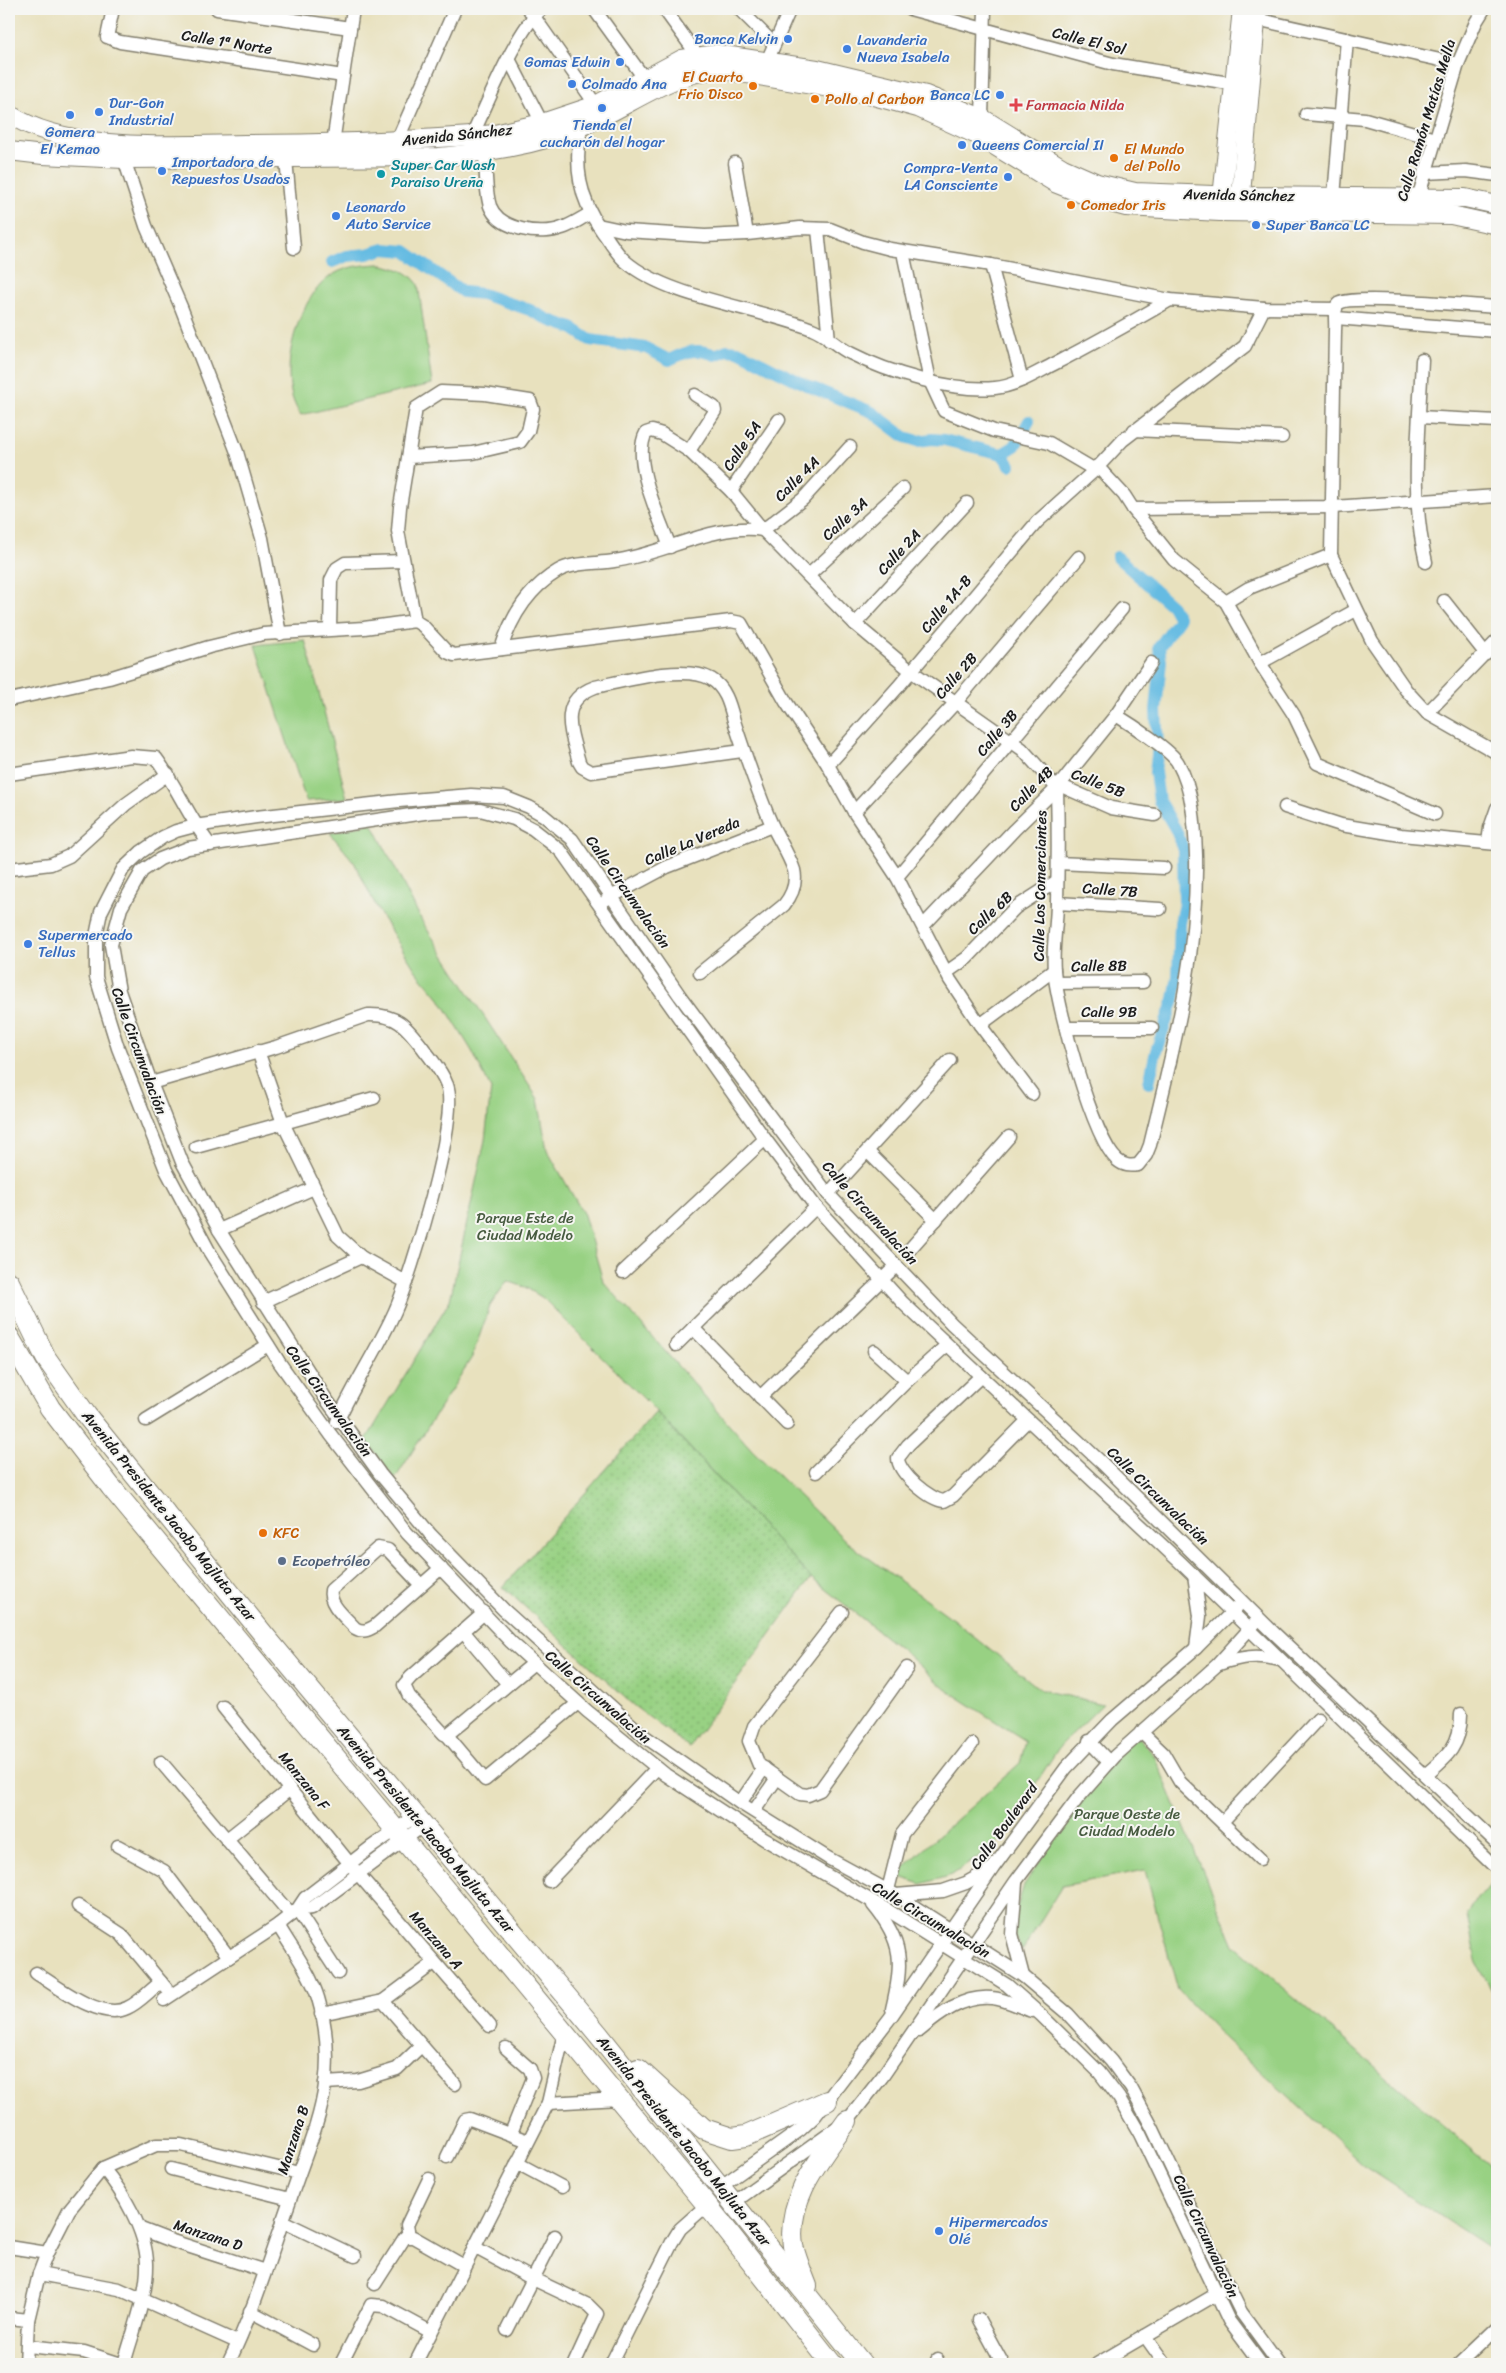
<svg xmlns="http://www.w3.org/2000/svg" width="1506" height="2373" font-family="Sriracha,sans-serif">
  <defs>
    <pattern id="grass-dots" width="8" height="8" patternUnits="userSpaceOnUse" patternTransform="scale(1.25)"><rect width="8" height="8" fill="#98d183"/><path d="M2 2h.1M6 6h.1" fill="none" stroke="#82b371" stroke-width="1.8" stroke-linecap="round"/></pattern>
  </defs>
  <rect width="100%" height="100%" fill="#f6f6f2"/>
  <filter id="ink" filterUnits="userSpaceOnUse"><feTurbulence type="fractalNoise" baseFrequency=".02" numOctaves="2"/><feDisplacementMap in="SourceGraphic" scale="10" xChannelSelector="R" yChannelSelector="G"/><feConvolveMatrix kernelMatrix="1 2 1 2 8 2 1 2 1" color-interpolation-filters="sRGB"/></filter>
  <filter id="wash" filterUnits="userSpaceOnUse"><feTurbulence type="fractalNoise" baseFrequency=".0096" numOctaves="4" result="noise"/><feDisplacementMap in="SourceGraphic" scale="20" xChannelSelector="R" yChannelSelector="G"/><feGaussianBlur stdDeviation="1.12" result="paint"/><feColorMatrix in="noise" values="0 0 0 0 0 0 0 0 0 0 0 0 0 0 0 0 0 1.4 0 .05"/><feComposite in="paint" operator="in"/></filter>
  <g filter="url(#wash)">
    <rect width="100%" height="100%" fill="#e8e1be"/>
    <path fill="url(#grass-dots)" stroke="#5a7650" d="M656 1412 811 1578 689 1747 634 1706 503 1587Z"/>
    <g fill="#98d183" stroke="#5a7650">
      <path d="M379 264C396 268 408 270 418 284L432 384 301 415C274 380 296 296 334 274 347 266 364 265 379 264Z"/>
      <path d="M305 640 347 798 306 801 256 645Z"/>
      <path d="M372 823 423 923 538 1099 547 1150 584 1215 603 1281 752 1450 848 1543 949 1616 1041 1690 1103 1704 1060 1746 996 1845 952 1875 921 1884 895 1875 1020 1763 1026 1741 945 1689 907 1654 811 1578 653 1408 543 1298 525 1287 507 1281 490 1306 472 1357 395 1479 366 1440 450 1300 485 1140 491 1089 472 1051 440 999 416 971 379 912 354 862 330 833Z"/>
      <path d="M1136 1735 1154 1755 1234 1945 1497 2172V2253L1363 2165 1223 2037 1178 1990 1145 1870 1062 1886 1022 1951 1011 1926 1024 1885 1080 1800Z"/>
      <path d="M1497 1880 1495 1934 1497 1938V2000L1476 1961 1467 1916 1478 1896Z"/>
    </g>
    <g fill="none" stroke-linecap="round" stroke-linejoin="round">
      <g stroke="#65bbe2" stroke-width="12">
        <path d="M332 262 347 256 367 254 384 249 405 251 463 292 482 294 530 310 549 320 572 328 590 340 646 348 669 360C686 352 696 347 715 355L727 350 738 351 808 386 872 412 905 437 918 441 932 439 944 440 1002 454"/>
        <path d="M1010 465 1002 454 1015 446 1029 421"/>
        <path d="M1117 557 1172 606 1179 619 1159 647 1161 661 1156 710 1158 748 1155 772 1159 801 1176 830 1183 848 1184 903 1180 923 1178 976 1174 999 1156 1051 1149 1083"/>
      </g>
    </g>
  </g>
  <g filter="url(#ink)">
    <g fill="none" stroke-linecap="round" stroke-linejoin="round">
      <g stroke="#827e6d" stroke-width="15">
        <g id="street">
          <path d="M113 9 107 37 120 42 343 76"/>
          <path d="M217 9 350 28"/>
          <path d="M594 9 644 78"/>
          <path d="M664 9 698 56"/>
          <path d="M739 9 774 44"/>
          <path d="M910 9 1113 64 1235 84"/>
          <path d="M530 11 596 105"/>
          <path d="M1256 19 1458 64"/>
          <path d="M509 59 542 123"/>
          <path d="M764 68 790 9"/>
          <path d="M1306 114 1365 119 1435 139"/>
          <path d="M980 125 982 118 985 9"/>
          <path d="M581 127C574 166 579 199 602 231 609 240 616 253 625 261 669 299 757 307 812 329 826 334 837 347 850 353 889 373 952 392 995 388 1016 386 1036 373 1054 364 1093 344 1132 322 1170 300"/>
          <path d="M472 136C487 105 517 28 542 9"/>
          <path d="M333 143 353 9"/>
          <path d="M397 148V141L455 9"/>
          <path d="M485 152C486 169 485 190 490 206 499 230 541 236 562 228 572 225 581 218 590 214"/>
          <path d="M124 159 146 226 181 307 237 452 262 538 280 634"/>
          <path d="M286 159 294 248"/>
          <path d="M735 163 747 234"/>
          <path d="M1424 173 1466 171 1497 175"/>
          <path d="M1334 197 1347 39"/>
          <path d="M1416 205 1458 64 1476 22 1484 9"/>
          <path d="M598 225 626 231 705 236 747 234 800 228 830 229 863 242 890 249 991 265 1170 300 1264 308 1336 309"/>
          <path d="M818 229 829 340"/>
          <path d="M903 252 930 381 944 411 994 431 1049 443 1095 470"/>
          <path d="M991 265 1022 380"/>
          <path d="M1497 307C1476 306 1348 294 1338 304 1333 309 1336 324 1335 330L1331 555 1372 641 1406 690 1427 713 1497 753"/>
          <path d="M1336 318 1497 331"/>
          <path d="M1422 360C1419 427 1410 496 1426 562"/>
          <path d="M1419 417 1497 421"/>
          <path d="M1134 430 1282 437"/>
          <path d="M689 451 715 411 714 407 695 395"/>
          <path d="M409 457 473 453 520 442 528 431 533 409 530 401 485 394 441 392 416 408 400 507 398 531 415 621"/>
          <path d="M1097 466 1124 495 1133 509 1333 507 1497 496"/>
          <path d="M731 491 779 420"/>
          <path d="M1133 509 1174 560 1226 602 1260 663 1294 715 1317 763 1435 814"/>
          <path d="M763 530 803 499 850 447"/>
          <path d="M670 547C660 519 631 460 646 433L652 431 662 434 689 451 731 491 763 530 855 624 911 671 1022 749 1057 788C1058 826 1058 864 1057 902 1057 924 1052 948 1054 970 1057 1006 1092 1137 1117 1160 1124 1166 1130 1166 1138 1165L1146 1155 1150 1145C1174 1046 1198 958 1196 855 1195 825 1193 790 1178 763 1171 750 1129 723 1116 715"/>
          <path d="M809 575 903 488"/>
          <path d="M1444 601 1486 654"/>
          <path d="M1226 602 1249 588 1331 555"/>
          <path d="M855 624 967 503"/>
          <path d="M330 629 331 580 337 568 345 563 403 561"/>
          <path d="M501 649C511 617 528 589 558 571 573 562 597 564 614 561 661 555 717 522 763 530"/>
          <path d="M1260 663 1356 610"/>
          <path d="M9 700 109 678 209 647 263 634 364 628 415 621 423 626 447 652 454 655 731 621 741 623 786 702 828 765 854 812 897 877 950 980 980 1025 1032 1094"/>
          <path d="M1427 713 1497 641"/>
          <path d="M828 765 898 687 1037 522 1095 470 1123 440 1245 346 1264 308"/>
          <path d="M9 774 131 756 156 758C176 785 189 818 210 845"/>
          <path d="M1059 785 1111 808 1155 815"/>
          <path d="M1285 807 1341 825 1401 835 1497 844"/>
          <path d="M854 812 956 702 1079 557"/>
          <path d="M1488 842 1490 828 1497 808"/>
          <path d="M1058 863 1164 868"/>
          <path d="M9 869 51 864 69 856 126 804 168 774"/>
          <path d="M897 877 1122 609"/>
          <path d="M607 899 667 867 772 826"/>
          <path d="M1057 903 1160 909"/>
          <path d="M923 926 1014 830 1057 788 1116 715 1151 663"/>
          <path d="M947 972 967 958 1015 908 1057 881"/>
          <path d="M700 973 784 905C792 895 797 883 794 870 789 855 779 840 772 825 757 791 746 757 734 721 730 706 726 688 711 679 684 664 624 681 595 687 557 701 571 732 579 762L582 767 591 772 742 751"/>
          <path d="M1057 983 1143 982"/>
          <path d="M980 1025 1054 970"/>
          <path d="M1067 1028H1152"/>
          <path d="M258 1051 283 1123 338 1236 361 1257 406 1282"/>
          <path d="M151 1083 276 1047 368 1015C397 1014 406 1026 423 1048 431 1059 442 1071 447 1085 460 1118 411 1275 395 1311 378 1349 354 1384 337 1422"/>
          <path d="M196 1147 374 1098"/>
          <path d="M868 1152 936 1220"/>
          <path d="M828 1194 950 1060"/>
          <path d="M219 1230 314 1188"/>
          <path d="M910 1249 1009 1137"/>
          <path d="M623 1272 765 1139"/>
          <path d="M263 1302 361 1257"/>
          <path d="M693 1328 787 1424"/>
          <path d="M676 1345 816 1207"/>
          <path d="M874 1351 907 1381"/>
          <path d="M981 1376 908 1445 898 1458C898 1473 930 1500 944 1501L953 1496 1028 1420"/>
          <path d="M760 1397 895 1267"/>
          <path d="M146 1420 268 1345"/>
          <path d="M816 1472 907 1381 947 1345"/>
          <path d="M1194 1575 1200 1616 1196 1648"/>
          <path d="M421 1585 388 1550 378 1548 331 1590C328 1604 346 1618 355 1628 363 1633 368 1630 375 1626L441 1568"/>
          <path d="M842 1612 754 1726 749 1741 759 1765 800 1794 808 1795 820 1790 907 1668"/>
          <path d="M484 1613 411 1677 404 1685 409 1696 444 1734 447 1735 534 1663"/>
          <path d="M463 1631 508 1684"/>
          <path d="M1219 1664C1241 1657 1257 1654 1280 1660"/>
          <path d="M223 1707 359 1875 490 2026"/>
          <path d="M1141 1732 1163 1753 1180 1782 1260 1859"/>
          <path d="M447 1735 485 1780 578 1703"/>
          <path d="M1089 1741 1109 1762"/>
          <path d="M161 1762 291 1915"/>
          <path d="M1425 1775C1448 1756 1461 1745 1461 1714"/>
          <path d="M740 1803 764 1768"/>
          <path d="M754 1811 777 1778"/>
          <path d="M1222 1822 1318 1719"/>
          <path d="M227 1839 290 1789"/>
          <path d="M118 1846 164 1871 229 1957"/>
          <path d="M549 1881 657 1768"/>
          <path d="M1016 1883 1012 1934 1023 1976"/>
          <path d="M888 1890 902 1834 972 1744"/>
          <path d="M896 1895 943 1891 966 1883 991 1869"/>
          <path d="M873 1905C904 1942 903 1964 892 2009"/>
          <path d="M78 1906 121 1934 166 1988"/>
          <path d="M297 1910 312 1908 424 1825"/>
          <path d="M297 1910 338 1973"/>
          <path d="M36 1973C58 1987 101 2021 127 2008 139 2003 150 1990 161 1982"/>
          <path d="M164 2000 278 1925 297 1910 305 1898 370 1848 417 1815"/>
          <path d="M383 2001 455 2084"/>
          <path d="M321 2014 383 2001 434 1963"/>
          <path d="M919 2031C939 2014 964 1995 992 1998 1005 1999 1020 2007 1032 2011"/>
          <path d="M506 2048 530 2069 533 2078 511 2133"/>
          <path d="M325 2083 358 2081 397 2069 421 2046"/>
          <path d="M548 2103 619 2099"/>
          <path d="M447 2157 465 2120 470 2119 528 2141"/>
          <path d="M517 2163 562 2187"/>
          <path d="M103 2168C123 2192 146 2231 147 2263 148 2295 132 2334 124 2364"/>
          <path d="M171 2169 290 2199"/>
          <path d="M720 2187 800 2130 815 2116 890 2018 993 1868 1066 1768 1112 1720 1196 1648 1237 1607"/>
          <path d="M733 2203 847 2121 882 2077 1016 1881 1078 1798 1115 1756 1217 1665 1255 1623"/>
          <path d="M282 2221 355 2256"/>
          <path d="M141 2229 172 2241 265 2271"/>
          <path d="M409 2236 407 2225 429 2179"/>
          <path d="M555 2236 533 2279 588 2305 597 2314 574 2364"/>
          <path d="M9 2247 47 2253"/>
          <path d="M474 2247 533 2279 507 2330"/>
          <path d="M39 2274 119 2289 237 2342"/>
          <path d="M375 2284 405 2237H413L464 2266"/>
          <path d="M250 2311 313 2345"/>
          <path d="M9 2318 28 2320"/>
          <path d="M979 2320 1003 2364"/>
          <path d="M1145 2336 1165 2364"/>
          <path d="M28 2346 84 2352 121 2364"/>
          <path d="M937 2360 939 2364"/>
          <path d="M26 2364 28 2320 39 2274 47 2253 69 2210 103 2168 156 2145H181L299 2173"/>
          <path d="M228 2364C254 2311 271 2253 291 2197 303 2160 320 2124 325 2085 329 2057 326 2025 318 1998 310 1972 292 1949 278 1925"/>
          <path d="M341 2364 371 2305 383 2306 431 2332"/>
          <path d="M415 2364 548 2103 564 2033"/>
          <path d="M611 2364 672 2242 680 2229 707 2205"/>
          <path d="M1097 2364 1222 2291"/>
          <path d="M1261 2364 1229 2321 1140 2134 1119 2098 1099 2072 1041 2015 1007 1985 889 1911 764 1839 666 1775 587 1711 511 1642 407 1533 331 1435 279 1362 209 1251 166 1170 118 1048 96 977V936L101 912 123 869 141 852 163 837 176 831 195 826 256 817 399 801 471 795 504 797 529 807 543 815 572 839 680 996 828 1194 952 1324 1103 1464 1273 1632 1497 1843"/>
          <path d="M1279 2364 1241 2312 1209 2247 1152 2127 1131 2088 1111 2061 1068 2014 1023 1976 896 1895 828 1858 740 1803 644 1736 504 1610 431 1535 380 1474 326 1399 219 1230 182 1162 151 1083 119 991 111 945 121 908 142 871 160 859 188 848 431 812 480 810 514 819 533 829 561 851 765 1139 816 1207 903 1303 1181 1563 1497 1869"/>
          <path d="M1459 2364 1497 2328"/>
        </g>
      </g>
      <g stroke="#827e6d" stroke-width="20">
        <g id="secondary">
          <path d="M9 114C67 153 177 145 245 144 321 144 397 141 472 136L495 134 542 123 596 105 682 59 717 54 817 69 926 95 982 118 1063 168 1097 183 1135 192 1239 196 1465 198 1497 205"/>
          <path d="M9 151 43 155 124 159 439 157C487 152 535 146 580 127 627 108 665 75 717 69L866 94 918 108 977 135 1057 184 1092 198 1126 207 1220 212 1451 215 1497 225"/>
          <path d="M1240 206 1257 9"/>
          <path d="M1221 207 1242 9"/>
        </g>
      </g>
      <g stroke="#827e6d" stroke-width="22">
        <g id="primary">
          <path d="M9 1282 46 1358 87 1416 264 1635 599 2035 862 2364"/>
          <path d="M9 1337 50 1408 111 1487 707 2205 832 2364"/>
          <path d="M638 2069 704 2129 732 2138 746 2136 827 2101"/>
          <path d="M807 2286C802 2273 796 2259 793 2246 786 2197 821 2158 847 2121"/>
        </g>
      </g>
      <use href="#street" stroke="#fff" stroke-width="12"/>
      <use href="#secondary" stroke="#fff" stroke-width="18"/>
      <use href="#primary" stroke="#fff" stroke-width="20"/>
    </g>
  </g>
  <g fill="#3f7fe0" stroke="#f6f6f2" stroke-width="2">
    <circle cx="788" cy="39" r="5"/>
    <circle cx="847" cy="49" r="5"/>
    <circle cx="620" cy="62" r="5"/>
    <circle cx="572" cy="84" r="5"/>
    <circle cx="1000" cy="95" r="5"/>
    <circle cx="602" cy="108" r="5"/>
    <circle cx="99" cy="112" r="5"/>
    <circle cx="70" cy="115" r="5"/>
    <circle cx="962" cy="145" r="5"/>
    <circle cx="162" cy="171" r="5"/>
    <circle cx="1008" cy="177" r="5"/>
    <circle cx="336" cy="216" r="5"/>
    <circle cx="1256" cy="225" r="5"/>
    <circle cx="28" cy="944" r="5"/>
    <circle cx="939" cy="2231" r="5"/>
  </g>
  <g fill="#e8710a" stroke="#f6f6f2" stroke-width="2">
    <circle cx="753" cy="86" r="5"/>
    <circle cx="815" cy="99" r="5"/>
    <circle cx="1114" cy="158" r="5"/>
    <circle cx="1071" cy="205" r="5"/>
    <circle cx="263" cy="1533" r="5"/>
  </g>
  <path fill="#e0444e" stroke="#f6f6f2" stroke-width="2" d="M1013.5 97.5h5v5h5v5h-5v5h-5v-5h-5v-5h5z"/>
  <circle fill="#0f9aa8" stroke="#f6f6f2" stroke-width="2" cx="381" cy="174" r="5"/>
  <circle fill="#5c6f8a" stroke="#f6f6f2" stroke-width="2" cx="282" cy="1561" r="5"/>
  <g text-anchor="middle" stroke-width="4" stroke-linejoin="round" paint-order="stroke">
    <g font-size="15" fill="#366cbe" stroke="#f6f6f2" text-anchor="start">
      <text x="778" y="44" text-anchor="end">Banca Kelvin</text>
      <text x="857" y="45">Lavanderia<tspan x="857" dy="17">Nueva Isabela</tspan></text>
      <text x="610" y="67" text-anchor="end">Gomas Edwin</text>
      <text x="582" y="89">Colmado Ana</text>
      <text x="990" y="100" text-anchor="end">Banca LC</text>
      <text x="109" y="108">Dur-Gon<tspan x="109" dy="17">Industrial</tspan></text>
      <text x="602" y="130" text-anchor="middle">Tienda el<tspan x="602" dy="17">cucharón del hogar</tspan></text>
      <text x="70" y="137" text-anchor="middle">Gomera<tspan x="70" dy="17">El Kemao</tspan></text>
      <text x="972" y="150">Queens Comercial II</text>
      <text x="172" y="167">Importadora de<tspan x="172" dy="17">Repuestos Usados</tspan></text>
      <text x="998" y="173" text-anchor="end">Compra-Venta<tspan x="998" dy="17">LA Consciente</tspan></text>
      <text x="346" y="212">Leonardo<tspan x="346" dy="17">Auto Service</tspan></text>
      <text x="1266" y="230">Super Banca LC</text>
      <text x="38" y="940">Supermercado<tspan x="38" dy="17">Tellus</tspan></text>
      <text x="949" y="2227">Hipermercados<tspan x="949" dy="17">Olé</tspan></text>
    </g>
    <g font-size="15" fill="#1c1c1c" stroke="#f6f6f2">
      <text transform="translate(1089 41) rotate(14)" y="5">Calle El Sol</text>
      <text transform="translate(227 42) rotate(9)" y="5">Calle 1ª Norte</text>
      <text transform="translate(1426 120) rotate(-73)" y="5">Calle Ramón Matías Mella</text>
      <text transform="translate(457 135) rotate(-6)" y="5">Avenida Sánchez</text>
      <text transform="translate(1239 195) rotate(1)" y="5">Avenida Sánchez</text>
      <text transform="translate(742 446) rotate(-56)" y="5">Calle 5A</text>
      <text transform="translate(797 479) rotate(-45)" y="5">Calle 4A</text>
      <text transform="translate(845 519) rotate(-42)" y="5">Calle 3A</text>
      <text transform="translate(899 552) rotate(-47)" y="5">Calle 2A</text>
      <text transform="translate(946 604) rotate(-50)" y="5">Calle 1A-B</text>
      <text transform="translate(956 676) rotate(-49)" y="5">Calle 2B</text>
      <text transform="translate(997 733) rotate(-50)" y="5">Calle 3B</text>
      <text transform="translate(1098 783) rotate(21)" y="5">Calle 5B</text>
      <text transform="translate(1031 789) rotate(-46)" y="5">Calle 4B</text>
      <text transform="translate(692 841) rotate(-23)" y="5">Calle La Vereda</text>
      <text transform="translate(1040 886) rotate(-89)" y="5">Calle Los Comerciantes</text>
      <text transform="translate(1110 890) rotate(4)" y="5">Calle 7B</text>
      <text transform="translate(628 892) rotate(55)" y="5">Calle Circunvalación</text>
      <text transform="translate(990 913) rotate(-43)" y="5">Calle 6B</text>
      <text transform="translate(1099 966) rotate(-1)" y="5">Calle 8B</text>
      <text x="1109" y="1017">Calle 9B</text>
      <text transform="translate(139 1051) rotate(70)" y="5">Calle Circunvalación</text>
      <text transform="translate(870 1213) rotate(48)" y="5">Calle Circunvalación</text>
      <text transform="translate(329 1401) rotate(54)" y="5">Calle Circunvalación</text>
      <text transform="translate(1158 1496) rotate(44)" y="5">Calle Circunvalación</text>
      <text transform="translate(169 1516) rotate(51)" y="5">Avenida Presidente Jacobo Majluta Azar</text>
      <text transform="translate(598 1697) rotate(41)" y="5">Calle Circunvalación</text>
      <text transform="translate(304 1781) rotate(51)" y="5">Manzana F</text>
      <text transform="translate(1004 1826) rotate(-54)" y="5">Calle Boulevard</text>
      <text transform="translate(426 1829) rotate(50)" y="5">Avenida Presidente Jacobo Majluta Azar</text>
      <text transform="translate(931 1920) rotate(31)" y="5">Calle Circunvalación</text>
      <text transform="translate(436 1940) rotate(49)" y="5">Manzana A</text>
      <text transform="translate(293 2140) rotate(-72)" y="5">Manzana B</text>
      <text transform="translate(684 2141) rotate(51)" y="5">Avenida Presidente Jacobo Majluta Azar</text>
      <text transform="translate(208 2235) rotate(18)" y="5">Manzana D</text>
      <text transform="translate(1206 2236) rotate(65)" y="5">Calle Circunvalación</text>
    </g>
    <g font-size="15" fill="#c56008" stroke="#f6f6f2" text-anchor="start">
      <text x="743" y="82" text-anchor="end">El Cuarto<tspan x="743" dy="17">Frio Disco</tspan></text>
      <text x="825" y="104">Pollo al Carbon</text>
      <text x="1124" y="154">El Mundo<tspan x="1124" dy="17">del Pollo</tspan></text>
      <text x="1081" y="210">Comedor Iris</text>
      <text x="273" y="1538">KFC</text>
    </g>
    <g font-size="15" fill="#be3a42" stroke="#f6f6f2" text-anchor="start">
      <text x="1026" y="110">Farmacia Nilda</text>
    </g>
    <g font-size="15" fill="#0d838f" stroke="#f6f6f2" text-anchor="start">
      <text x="391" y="170">Super Car Wash<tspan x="391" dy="17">Paraiso Ureña</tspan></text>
    </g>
    <g font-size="15" fill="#475b40" stroke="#f6f6f2">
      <text x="525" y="1223">Parque Este de<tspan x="525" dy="17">Ciudad Modelo</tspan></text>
      <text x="1127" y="1819">Parque Oeste de<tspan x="1127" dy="17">Ciudad Modelo</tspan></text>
    </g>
    <g font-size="15" fill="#4e5e75" stroke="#f6f6f2" text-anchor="start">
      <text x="292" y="1566">Ecopetróleo</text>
    </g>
  </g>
  <rect width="1506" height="2373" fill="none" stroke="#f6f6f2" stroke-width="30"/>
</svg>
